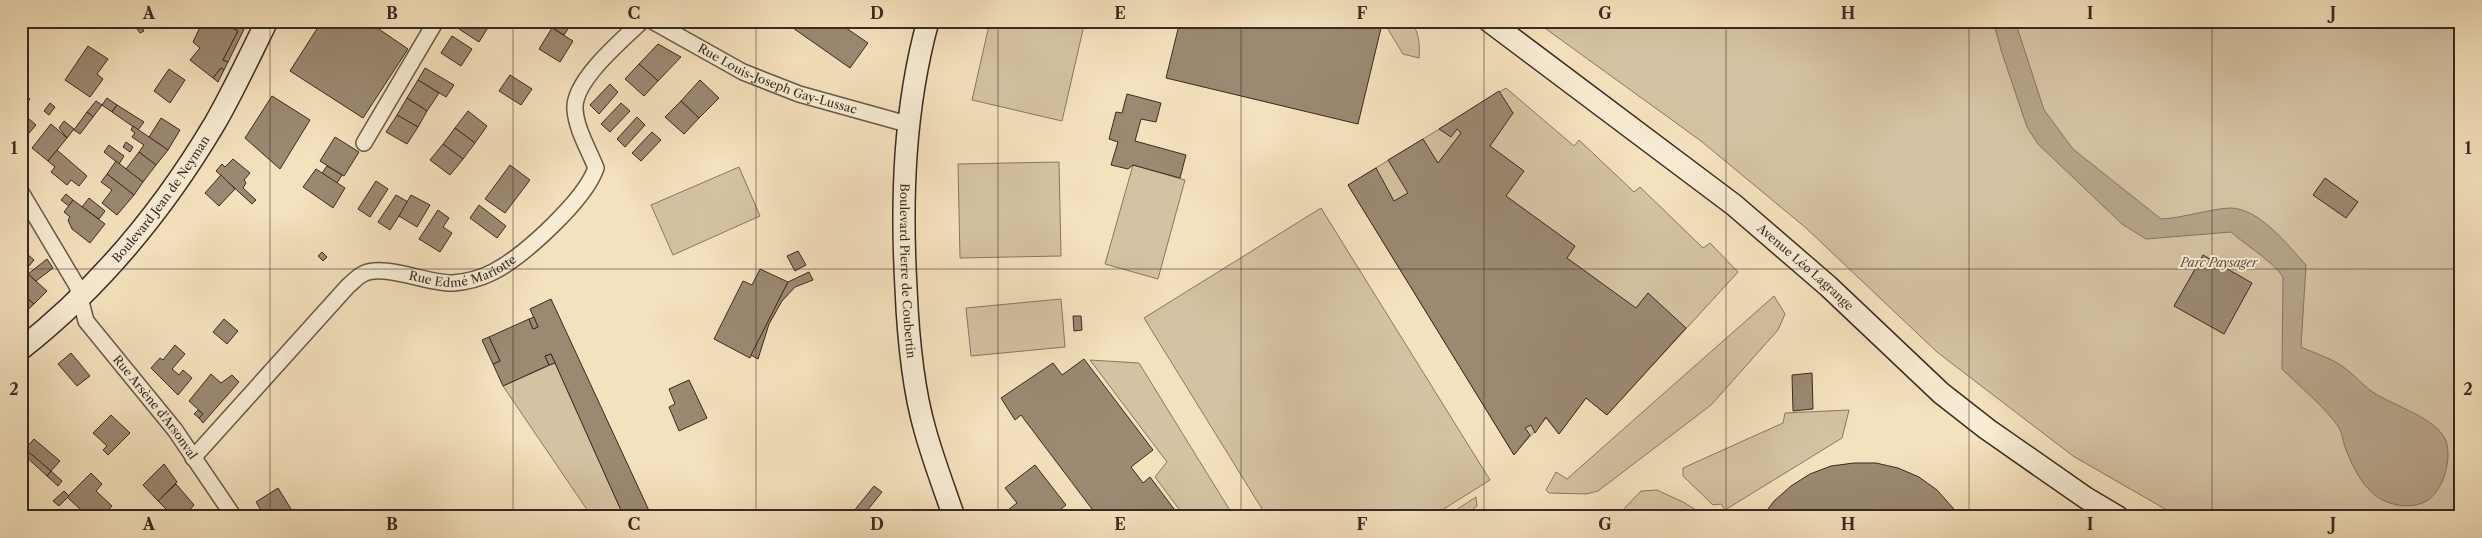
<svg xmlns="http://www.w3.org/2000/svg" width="2482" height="538" font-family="'Libre Caslon Text',serif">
  <rect width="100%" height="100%" fill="#f4e1bd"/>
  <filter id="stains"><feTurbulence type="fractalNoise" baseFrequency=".004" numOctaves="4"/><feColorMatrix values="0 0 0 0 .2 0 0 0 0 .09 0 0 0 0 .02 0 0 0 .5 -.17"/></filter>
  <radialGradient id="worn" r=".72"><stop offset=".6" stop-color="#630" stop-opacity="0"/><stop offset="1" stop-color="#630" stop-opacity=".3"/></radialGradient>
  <g fill="#d4c2a2" stroke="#877662">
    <path d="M990 21H1085L1062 121 972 100Z"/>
    <path d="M1383 21C1390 21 1401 19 1407 21 1420 26 1420 48 1419 58L1403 54Z"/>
    <path d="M1535 21H2461V517H2179L2073 456 1937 352 1806 228 1701 141Z"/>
    <path d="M1506 88 1574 146 1579 140 1634 192 1640 187 1703 248 1710 243 1738 272 1607 415 1586 398 1559 434 1546 418C1536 431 1525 441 1514 455L1348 185Z"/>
    <path d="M1059 162 1061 256 960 258 958 164Z"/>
    <path d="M1133 165 1185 180 1158 279 1105 264Z"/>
    <path d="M739 167 760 216 673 255 651 205Z"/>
    <path d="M1321 208 1490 480 1431 517H1267L1144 318Z"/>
    <path d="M1774 296 1785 314 1778 330 1711 405 1598 491 1586 494 1549 493 1546 490 1556 472 1567 479Z"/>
    <path d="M1061 299 1065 347 971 356 966 308Z"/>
    <path d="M1090 360 1139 363 1234 517H1185L1155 477 1167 462Z"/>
    <path d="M555 363 624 517H592L503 386Z"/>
    <path d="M1849 410 1842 438 1725 510 1721 504 1713 505 1683 476V468L1783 423 1785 413Z"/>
    <path d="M1657 490 1683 502 1706 516 1616 517 1641 491Z"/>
    <path d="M1476 497 1477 506 1463 517H1445Z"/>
  </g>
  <path fill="#b5a388" stroke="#84735f" d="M1993 21H2015L2044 110 2073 149 2161 219C2184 218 2208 209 2230 208 2259 208 2288 245 2306 265L2301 347C2314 353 2331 358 2342 366 2354 374 2363 386 2374 393 2393 405 2438 419 2446 441 2452 458 2444 489 2428 500 2413 510 2388 506 2375 495 2360 483 2352 465 2345 447 2343 441 2342 432 2338 426 2323 405 2300 387 2282 369L2283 278C2278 265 2244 244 2231 232L2146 239 2122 224 2038 144 2027 127 2002 53Z"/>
  <g fill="#9b8972" stroke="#3a2a21">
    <path d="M138 21 144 31 140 33 133 23Z"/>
    <path d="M203 21H218L238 31 223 60 228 62 224 70 221 68 213 78 190 60 200 48 193 42Z"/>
    <path d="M218 21H248L228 62 223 60 238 31Z"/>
    <path d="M322 21H367L408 49 363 118 290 71Z"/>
    <path d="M464 21H481L489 26 479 42 459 29Z"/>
    <path d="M546 21H573L564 35 545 23Z"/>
    <path d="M783 21H836L868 43 850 68Z"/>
    <path d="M1180 21H1370L1382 24 1358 124 1166 78Z"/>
    <path d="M552 28 573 41 560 62 539 49Z"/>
    <path d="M452 36 472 49 461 66 441 53Z"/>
    <path d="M658 44 681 57 658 81 639 64Z"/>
    <path d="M88 46 108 59 97 74 103 79 90 97 65 80Z"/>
    <path d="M639 64 658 81 644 96 625 79Z"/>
    <path d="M221 68 224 70 218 82 213 78Z"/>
    <path d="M425 68 454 85 446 97 418 80Z"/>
    <path d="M169 69 185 80 170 103 154 91Z"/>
    <path d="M510 75 532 89 521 105 499 91Z"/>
    <path d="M418 80 439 93 427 111 407 98Z"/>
    <path d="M700 80 719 98 699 118 681 101Z"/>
    <path d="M610 84 618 92 599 114 590 105Z"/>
    <path d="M1499 91 1513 113 1490 146 1524 171 1506 196 1575 246 1567 258 1636 308 1648 293 1686 328 1607 415 1586 398 1559 434 1546 417 1535 433 1531 425 1525 428 1530 435 1514 455 1348 185 1376 168 1394 201 1408 193 1388 160 1423 139 1438 163 1461 133 1457 129 1451 137 1439 129Z"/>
    <path d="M1127 94 1161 103 1156 122 1141 119 1135 141 1186 155 1180 178 1133 165 1128 169 1111 165 1118 142 1109 139 1116 112 1122 113Z"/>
    <path d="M272 96 310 120 280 169 245 138Z"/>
    <path d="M27 97 30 99 25 105 22 102Z"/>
    <path d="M107 98 117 105 112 112 102 105Z"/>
    <path d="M407 98 427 111 418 127 397 115Z"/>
    <path d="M96 101 102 105 93 117 87 112Z"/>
    <path d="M681 101 699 118 684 134 665 117Z"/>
    <path d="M50 103 55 107 49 115 44 111Z"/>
    <path d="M621 103 630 111 610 132 601 124Z"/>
    <path d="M117 105 144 122 138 130 112 112Z"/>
    <path d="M468 111 487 126 475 143 455 128Z"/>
    <path d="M21 112 36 125 24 139 21 137Z"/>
    <path d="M87 112 93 117 80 134 74 130Z"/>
    <path d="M397 115 418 127 407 144 386 132Z"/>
    <path d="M637 117 645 125 625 147 617 139Z"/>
    <path d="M161 118 180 130 168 150 149 137Z"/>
    <path d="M64 121 74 129 67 138 59 128Z"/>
    <path d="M51 124 67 138 48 161 32 148Z"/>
    <path d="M133 126 168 150 156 165 139 152 144 145 132 137 135 133 131 130Z"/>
    <path d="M455 128 475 143 463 159 443 144Z"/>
    <path d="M652 132 661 140 641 161 632 153Z"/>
    <path d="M335 137 359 152 344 176 320 161Z"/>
    <path d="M126 142 133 147 130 152 123 147Z"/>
    <path d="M443 144 463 159 450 175 430 160Z"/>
    <path d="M109 145 124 156 119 164 104 152Z"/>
    <path d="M57 150 87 176 79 186 71 180 67 185 51 172 55 167 48 161Z"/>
    <path d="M139 152 156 165 143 182 126 169Z"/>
    <path d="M233 159 250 173 244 180 246 183 243 188 256 200 252 204 216 171 222 164 225 167Z"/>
    <path d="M116 161 143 182 134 195 107 174Z"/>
    <path d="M510 165 530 180 505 213 485 199Z"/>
    <path d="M327 166 342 175 337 183 322 173Z"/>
    <path d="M316 169 345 188 333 208 303 187Z"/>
    <path d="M107 174 134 195 117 215 102 203 112 190 101 182Z"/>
    <path d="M221 175 235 189 219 206 205 193Z"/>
    <path d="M2325 178 2358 202 2346 218 2313 195Z"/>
    <path d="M376 181 388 189 370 217 358 209Z"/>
    <path d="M66 194 73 200 69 206 61 200Z"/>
    <path d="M396 195 408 202 390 230 378 222Z"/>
    <path d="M411 195 430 205 417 227 399 216Z"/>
    <path d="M89 198 105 211 99 219 82 207Z"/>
    <path d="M73 200 105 224 90 243 72 229 68 220 70 217 64 212Z"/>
    <path d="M479 205 506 226 497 238 470 218Z"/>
    <path d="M438 210 449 218 443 227 452 233 440 252 419 239Z"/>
    <path d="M21 236 27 241 21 249Z"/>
    <path d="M798 251 806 265 795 271 787 256Z"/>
    <path d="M322 252 327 257 323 261 318 256Z"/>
    <path d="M27 254 34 260 23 273 21 261Z"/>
    <path d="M2203 255 2252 283 2224 334 2174 306Z"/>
    <path d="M47 259 53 268 36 281 28 274Z"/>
    <path d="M760 269 788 282 750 358 714 339 743 281 752 285Z"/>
    <path d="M809 272 813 280 795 287 782 301 769 324 758 359 751 355 788 282Z"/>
    <path d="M28 274 47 291 34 304 21 293V281Z"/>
    <path d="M21 293 34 304 21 316Z"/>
    <path d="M551 299 652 517H624L551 354 545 356 549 365 503 386 493 364 500 361 489 337 529 319 533 329 538 327 530 309Z"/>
    <path d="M1073 316H1081L1082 330 1074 331Z"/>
    <path d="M534 317 538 327 533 329 529 319Z"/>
    <path d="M224 319 238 331 227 344 213 332Z"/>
    <path d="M489 337 500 361 493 364 482 340Z"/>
    <path d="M175 345 185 354 172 369 179 375 183 370 192 378 178 395 151 368 160 358 163 360Z"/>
    <path d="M71 353 90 376 77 386 58 364Z"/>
    <path d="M551 354 555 363 549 365 545 356Z"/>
    <path d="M1084 359 1153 450 1131 467 1143 483 1150 477 1180 517H1098L1021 415 1015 420 1001 398 1053 363 1062 375Z"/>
    <path d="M1812 373 1813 409 1793 411 1792 375Z"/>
    <path d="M211 374 221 383 232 375 239 382 203 423 199 418 203 414 189 401Z"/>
    <path d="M689 380 707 418 679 431 669 407 675 404 669 389Z"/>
    <path d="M198 410 203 414 199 418 194 414Z"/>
    <path d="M111 415 130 433 108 455 103 450 107 446 93 433Z"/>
    <path d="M21 426 26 432 21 437Z"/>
    <path d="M26 432 29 436 21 445V437Z"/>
    <path d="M34 439 60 461 51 471 25 449Z"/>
    <path d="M25 449 51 471 47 476 22 453Z"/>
    <path d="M1854 463H1876L1898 468 1919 477 1937 490 1961 517H1762L1774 501 1791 486 1810 474 1831 466Z"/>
    <path d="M164 464 177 482 158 501 143 485Z"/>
    <path d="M1035 465 1066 505 1051 517H999L1017 503 1005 488Z"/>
    <path d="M51 471 62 481 58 486 47 476Z"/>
    <path d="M91 473 102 484 96 491 112 506 101 517H80L78 515 82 511 67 497Z"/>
    <path d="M176 484 194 505 183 517H174L158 501Z"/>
    <path d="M874 486 882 492 862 517H849Z"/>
    <path d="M278 488 296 517H265L256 502Z"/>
    <path d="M64 491 69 496 59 506 53 501Z"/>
  </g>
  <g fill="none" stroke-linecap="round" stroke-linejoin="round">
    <g stroke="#685848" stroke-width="18">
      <g id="street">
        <path id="s1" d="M652 21 743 72 799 94 907 124"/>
        <path d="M364 143 436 21"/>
        <path id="s2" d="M21 192 77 286 86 321 175 430 234 517"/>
        <path id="s3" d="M193 458 348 286C353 282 358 276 363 274 384 263 428 284 453 283 467 282 481 278 493 272 524 256 585 200 596 168 589 150 576 129 575 109 573 81 622 40 642 21"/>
      </g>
    </g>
    <g stroke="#3a2a21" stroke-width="24">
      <g id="secondary">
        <path id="s4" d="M928 21C904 109 901 198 906 288 908 335 912 385 925 430 933 459 944 488 954 517"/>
        <path id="s5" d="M1489 21 1734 205 1828 286 1941 393 1987 429 2086 498 2118 517"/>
        <path id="s6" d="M21 349C100 287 164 209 215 123 234 90 250 55 267 21"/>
      </g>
    </g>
    <use href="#street" stroke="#f8ecd4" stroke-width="15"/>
    <use href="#secondary" stroke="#f8ecd4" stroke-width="21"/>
  </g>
  <path fill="none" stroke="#3a2a21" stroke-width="1" stroke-opacity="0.55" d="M270 21V517M513 21V517M756 21V517M998 21V517M1241 21V517M1484 21V517M1726 21V517M1969 21V517M2212 21V517M21 269H2461"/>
  <g text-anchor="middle" stroke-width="4" stroke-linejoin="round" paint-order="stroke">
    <g font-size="12" fill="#3a2a21" stroke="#f8ecd4">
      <text dy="4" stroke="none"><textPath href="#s1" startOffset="139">Rue Louis-Joseph Gay-Lussac</textPath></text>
      <text dy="4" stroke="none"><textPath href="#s6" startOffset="206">Boulevard Jean de Neyman</textPath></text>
      <text dy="4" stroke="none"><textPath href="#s3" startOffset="354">Rue Edmé Mariotte</textPath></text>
      <text dy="4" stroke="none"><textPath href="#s5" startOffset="401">Avenue Léo Lagrange</textPath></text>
      <text dy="4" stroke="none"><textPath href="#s4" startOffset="252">Boulevard Pierre de Coubertin</textPath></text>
      <text dy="4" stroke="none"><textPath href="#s2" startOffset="256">Rue Arsène d'Arsonval</textPath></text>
    </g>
    <g font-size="12" font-style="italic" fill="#605041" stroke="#f8ecd4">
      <text x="2219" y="267">Parc Paysager</text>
    </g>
  </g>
  <rect width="2482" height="538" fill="none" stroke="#f4e1bd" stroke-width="55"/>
  <rect x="28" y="28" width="2426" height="482" fill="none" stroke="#3a2a21" stroke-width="2"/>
  <g font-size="16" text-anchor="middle" font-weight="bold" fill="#3a2a21">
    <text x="149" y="19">A</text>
    <text x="392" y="19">B</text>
    <text x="634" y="19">C</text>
    <text x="877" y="19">D</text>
    <text x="1120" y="19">E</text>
    <text x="1362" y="19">F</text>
    <text x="1605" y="19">G</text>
    <text x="1848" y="19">H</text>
    <text x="2090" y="19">I</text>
    <text x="2333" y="19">J</text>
    <text x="14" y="154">1</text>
    <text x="2468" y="154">1</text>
    <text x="14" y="395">2</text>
    <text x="2468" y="395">2</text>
    <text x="149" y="530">A</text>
    <text x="392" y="530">B</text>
    <text x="634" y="530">C</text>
    <text x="877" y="530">D</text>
    <text x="1120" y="530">E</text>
    <text x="1362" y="530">F</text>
    <text x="1605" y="530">G</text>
    <text x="1848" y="530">H</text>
    <text x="2090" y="530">I</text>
    <text x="2333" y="530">J</text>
  </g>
  <rect width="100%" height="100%" filter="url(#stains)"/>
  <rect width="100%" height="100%" fill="url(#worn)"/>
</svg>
